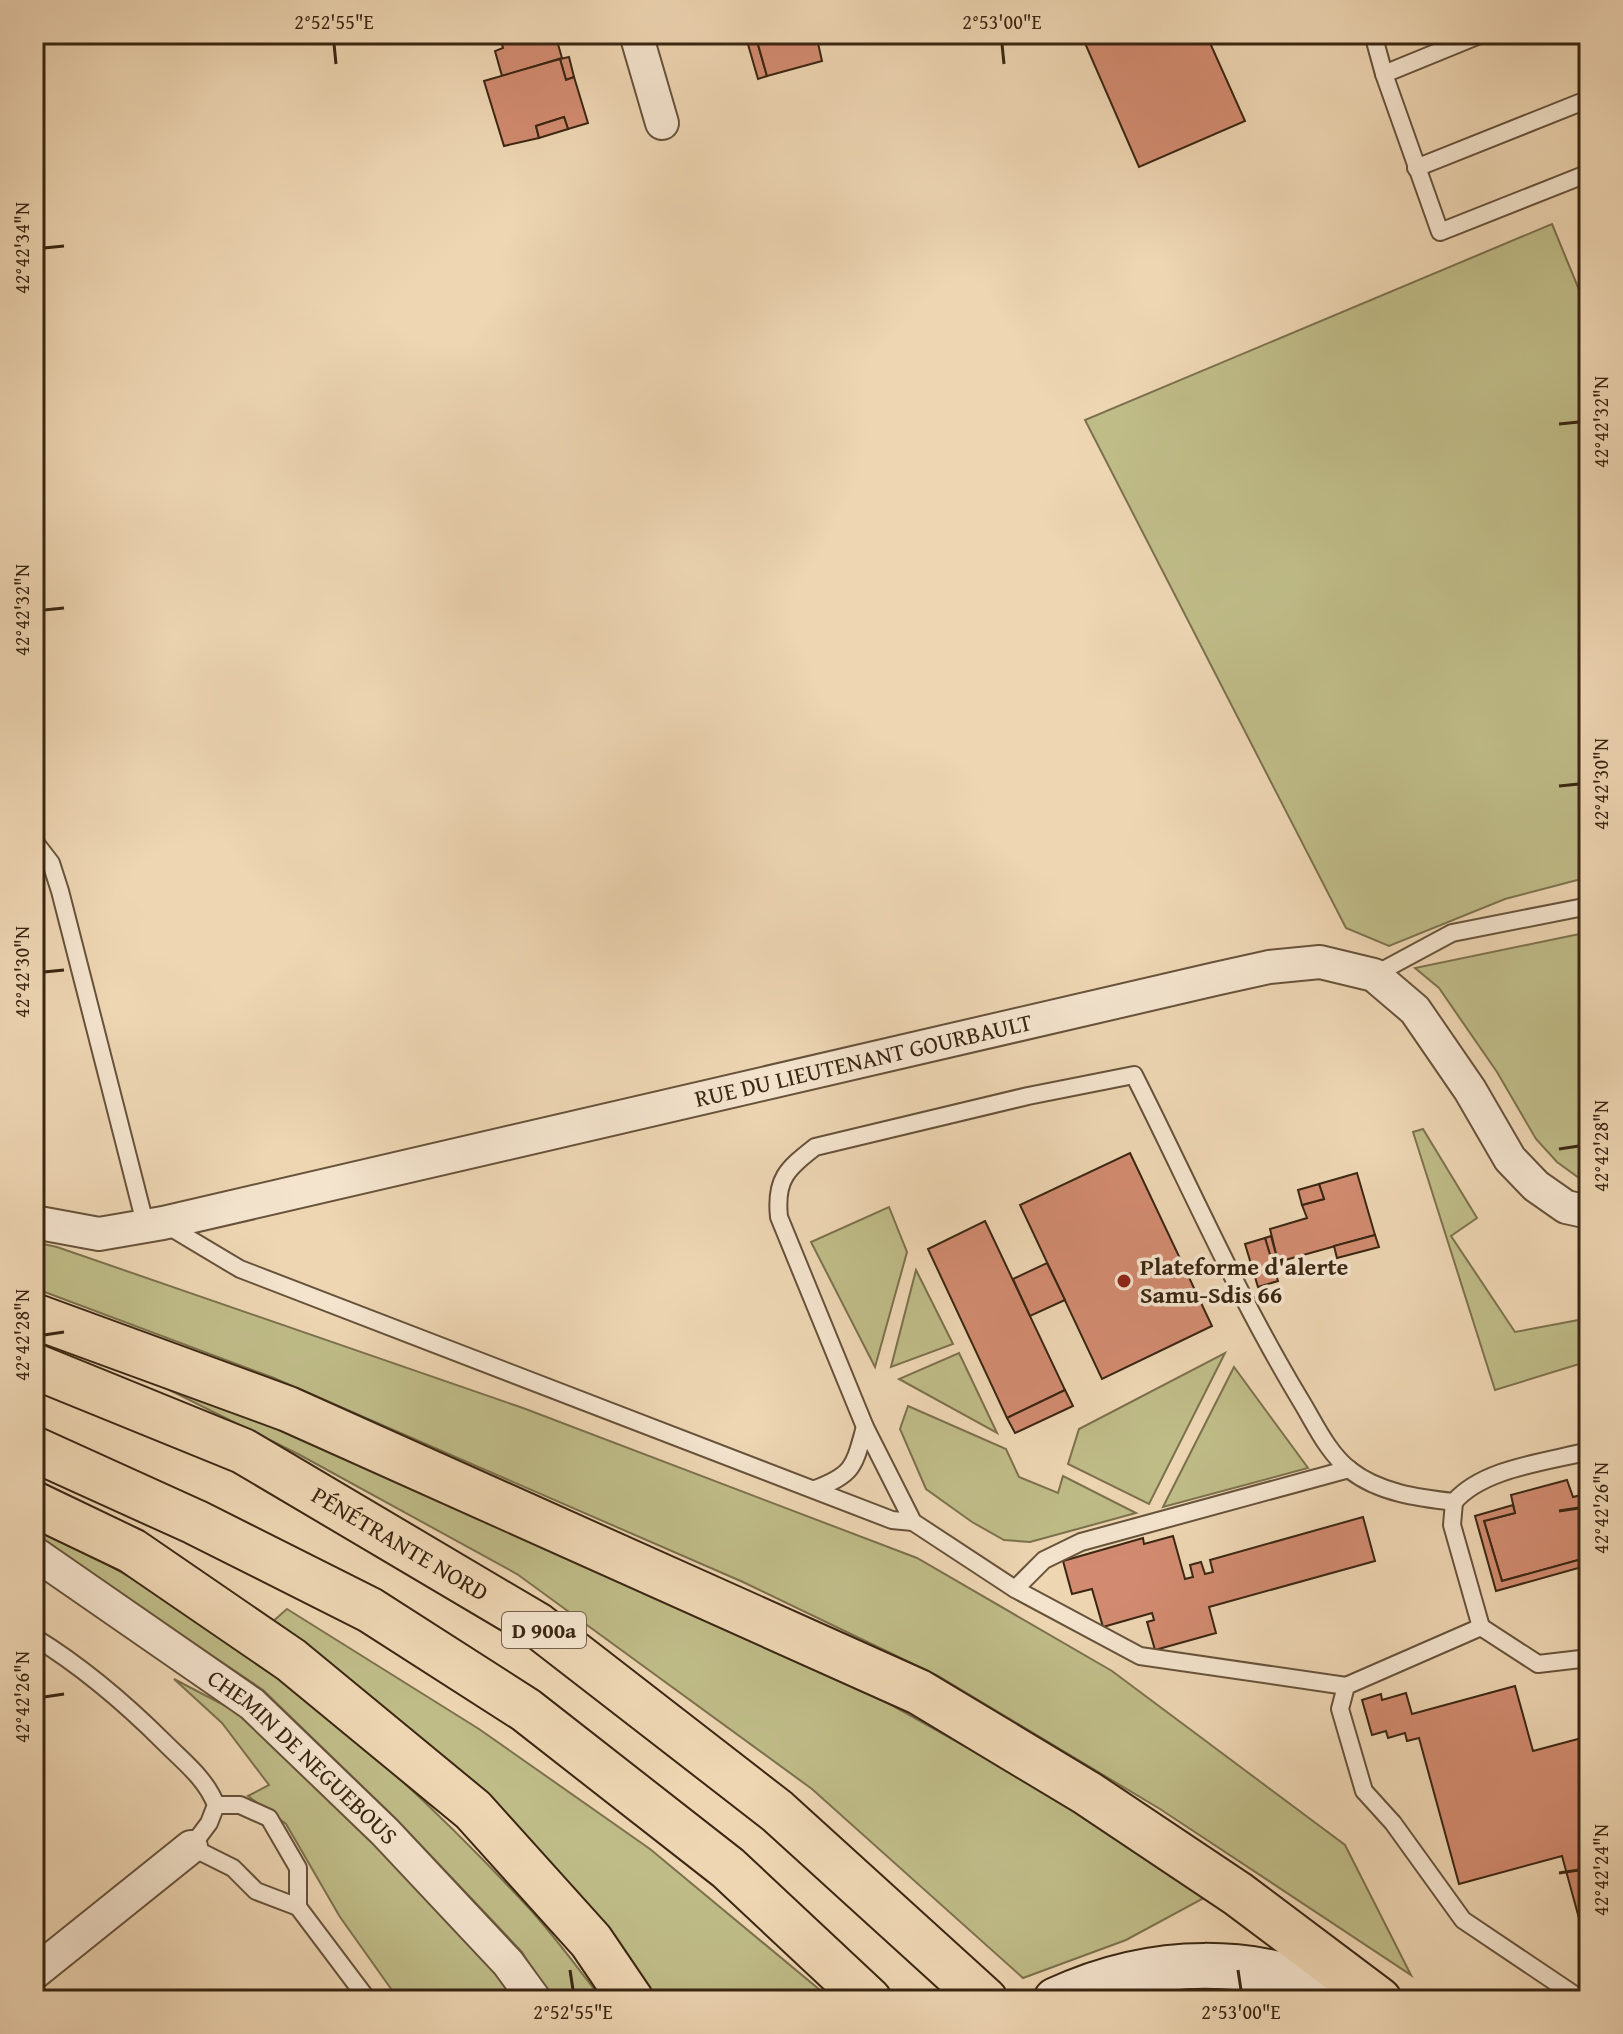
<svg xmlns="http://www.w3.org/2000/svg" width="1623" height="2034" font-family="'Gentium Book Plus',serif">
  <rect width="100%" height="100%" fill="#eed6b3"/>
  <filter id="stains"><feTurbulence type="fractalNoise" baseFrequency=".0025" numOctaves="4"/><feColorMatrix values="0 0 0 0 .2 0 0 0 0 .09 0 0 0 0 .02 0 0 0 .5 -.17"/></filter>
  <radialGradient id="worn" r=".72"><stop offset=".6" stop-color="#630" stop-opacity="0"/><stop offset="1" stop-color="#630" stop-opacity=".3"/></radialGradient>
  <g fill="#bfbc88" stroke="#7c714d" stroke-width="2">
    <path d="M1552 224 1589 314V877L1505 899 1389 946 1346 928 1085 420Z"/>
    <path d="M1589 932V1180L1579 1178 1557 1162 1536 1139 1497 1072 1439 988 1415 968Z"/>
    <path d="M1423 1129 1477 1218 1451 1236 1515 1332 1589 1318V1361L1495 1390 1413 1132Z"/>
    <path d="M889 1207 907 1252 875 1367 811 1242Z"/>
    <path d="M34 1242 57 1247 523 1408 917 1558 1112 1671 1345 1845 1411 1975 1160 1809 938 1676 743 1582 274 1378 34 1288Z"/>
    <path d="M916 1270 953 1344 891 1367Z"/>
    <path d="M85 1348 485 1512 866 1691 1065 1802 1204 1898 1126 1940 1023 1978 812 1789 517 1574 300 1455Z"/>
    <path d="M959 1353 997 1433 899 1379Z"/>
    <path d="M1225 1353 1149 1504 1068 1464 1079 1429Z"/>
    <path d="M1234 1367 1308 1468 1163 1507Z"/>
    <path d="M908 1406 1006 1449 1019 1477 1058 1493 1063 1476 1136 1513 1030 1542 1004 1540 972 1522 926 1489 900 1429Z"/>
    <path d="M34 1525C102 1561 170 1597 233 1642 340 1719 437 1809 527 1906 554 1935 578 1969 603 2000H552L522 1952 397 1820 263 1690 34 1536Z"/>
    <path d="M287 1609 479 1729 650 1849 832 2000H649L563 1877 383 1709 271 1623Z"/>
    <path d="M174 1679 243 1715 374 1843 497 1972 517 2000H399L340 1917 286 1824 248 1796 269 1785 222 1723Z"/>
  </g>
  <g fill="#d28b70" stroke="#3a2612" stroke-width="2">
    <path d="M499 34H555L562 58 502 76 495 51 503 48Z"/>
    <path d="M745 34H755L767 76 758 79Z"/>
    <path d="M755 34H816L822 61 767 76Z"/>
    <path d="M1081 34H1206L1245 121 1139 167Z"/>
    <path d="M569 57 574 77 566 80 560 59Z"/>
    <path d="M560 59 566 80 574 77 588 123 568 129 564 117 536 126 539 138 504 146 484 81Z"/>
    <path d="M564 117 568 129 539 138 536 126Z"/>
    <path d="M1130 1153 1212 1326 1102 1379 1020 1205Z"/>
    <path d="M1357 1173 1375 1235 1278 1262 1270 1229 1307 1218 1302 1205 1324 1199 1319 1184Z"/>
    <path d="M1319 1184 1324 1199 1302 1205 1298 1190Z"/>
    <path d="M985 1221 1065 1390 1007 1418 928 1249Z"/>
    <path d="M1375 1235 1379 1247 1337 1258 1334 1246Z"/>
    <path d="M1271 1236 1278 1262 1272 1263 1265 1238Z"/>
    <path d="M1265 1238 1278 1281 1258 1287 1245 1244Z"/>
    <path d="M1047 1263 1065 1300 1030 1316 1013 1279Z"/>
    <path d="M1065 1390 1073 1406 1015 1433 1007 1418Z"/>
    <path d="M1567 1480 1573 1497 1589 1493V1557L1502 1581 1484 1521 1515 1513 1511 1495Z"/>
    <path d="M1513 1505 1515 1513 1484 1521 1502 1581 1589 1557V1565L1496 1591 1475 1516Z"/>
    <path d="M1363 1517 1375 1561 1209 1607 1216 1633 1155 1650 1147 1622 1154 1620 1152 1613 1103 1627 1092 1589 1072 1594 1063 1561 1143 1538 1144 1544 1173 1536 1185 1579 1193 1577 1190 1565 1201 1562 1205 1574 1213 1572 1210 1560Z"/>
    <path d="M1515 1686 1533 1751 1589 1736V1955L1562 1856 1459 1884 1419 1738 1407 1741 1405 1733 1388 1738 1386 1731 1372 1735 1362 1700 1381 1694 1382 1700 1406 1693 1412 1714Z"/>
  </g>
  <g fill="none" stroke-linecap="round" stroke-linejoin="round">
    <g stroke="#67523a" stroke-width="20">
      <g id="service">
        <path d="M1373 34 1384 74 1440 232 1589 173"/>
        <path d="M1384 74 1482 34"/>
        <path d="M1416 168 1589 99"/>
        <path d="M34 841 51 863 60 891 146 1227"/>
        <path d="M1374 975 1452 933 1589 906"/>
        <path d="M163 1223 240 1269 892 1520 913 1522"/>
        <path d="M815 1489C855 1474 854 1465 865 1427"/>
        <path d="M1454 1502 1452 1525 1481 1627"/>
        <path d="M1015 1589 913 1522 865 1427 779 1217C775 1179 787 1169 815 1147L1028 1096 1134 1075C1189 1184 1238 1297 1301 1401 1315 1424 1328 1453 1350 1470 1379 1493 1419 1498 1454 1502 1483 1468 1547 1462 1589 1451"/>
        <path d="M34 1637C83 1667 125 1703 165 1743 185 1763 206 1779 216 1805L209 1823 191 1847 233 1868 256 1891 298 1907V1868L269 1818 240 1805H216"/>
        <path d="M1346 1686 1140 1656 1015 1589 1044 1560 1081 1542 1349 1469"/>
        <path d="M298 1907 368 2000"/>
        <path d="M1582 2000 1463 1920 1393 1823 1364 1791 1340 1709 1346 1686 1481 1627 1538 1664 1589 1658"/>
      </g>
    </g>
    <g stroke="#67523a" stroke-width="36">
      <g id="minor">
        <path d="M636 34 662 123"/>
        <path id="s1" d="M34 1222 99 1234 163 1223 1215 979 1269 967 1320 962 1374 975 1415 1010 1470 1090 1510 1159 1536 1186 1566 1207 1589 1212"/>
        <path id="s2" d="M34 1553 252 1704 385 1832 508 1963 535 2000"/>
        <path d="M34 1973 191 1847"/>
      </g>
    </g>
    <g stroke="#3a2612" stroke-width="48">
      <path id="secondary" d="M1056 2000C1153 1955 1256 1954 1353 2000"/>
    </g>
    <g stroke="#3a2612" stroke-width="48">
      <g id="trunk">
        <path d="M34 1316 288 1409 919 1692 1087 1793 1238 1894 1379 2000"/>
        <path id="s3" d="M34 1366 243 1451 537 1625 777 1811 985 2000"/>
        <path d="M34 1449 195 1522 370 1610 526 1710 728 1868 869 2000"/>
        <path d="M34 1504 132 1551 291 1660 473 1810 591 1941 631 2000"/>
      </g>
    </g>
    <use href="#service" stroke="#f4e4ce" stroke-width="16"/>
    <use href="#minor" stroke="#f4e4ce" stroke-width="32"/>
    <use href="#secondary" stroke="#f4e4ce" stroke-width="44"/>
    <use href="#trunk" stroke="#eed6b3" stroke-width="44"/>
  </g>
  <path fill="none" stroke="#3a2612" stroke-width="3" d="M334 44 336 64M1002 44 1004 64M44 248 64 246M1559 424 1579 422M44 610 64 608M1559 786 1579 784M44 972 64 970M1559 1149 1579 1146M44 1335 64 1332M1559 1511 1579 1508M44 1697 64 1694M1559 1873 1579 1870M570 1970 573 1990M1238 1970 1241 1990"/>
  <circle fill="#8f2418" stroke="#f4e4ce" stroke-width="3" cx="1124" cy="1281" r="8"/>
  <g text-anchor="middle" stroke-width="7" stroke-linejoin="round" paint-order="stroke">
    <rect fill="#f4e4ce" stroke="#725f4a" stroke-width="2" x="502" y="1612" width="84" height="36" rx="6"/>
    <g font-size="22" font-weight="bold" fill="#3a2612">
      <text x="544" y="1638">D 900a</text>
    </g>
    <g font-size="24" fill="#3a2612" stroke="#f4e4ce">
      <text dy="8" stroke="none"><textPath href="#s1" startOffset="850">RUE DU LIEUTENANT GOURBAULT</textPath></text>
      <text dy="8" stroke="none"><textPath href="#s3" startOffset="408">PÉNÉTRANTE NORD</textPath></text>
      <text dy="8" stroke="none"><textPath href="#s2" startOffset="338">CHEMIN DE NEGUEBOUS</textPath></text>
    </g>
    <g font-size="24" font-weight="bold" fill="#3a2612" stroke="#f4e4ce" text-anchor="start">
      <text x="1140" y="1275">Plateforme d'alerte<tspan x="1140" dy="28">Samu-Sdis 66</tspan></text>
    </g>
  </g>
  <rect width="1623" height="2034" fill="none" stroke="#eed6b3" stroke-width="88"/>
  <rect x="44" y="44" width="1535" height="1946" fill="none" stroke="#3a2612" stroke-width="3"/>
  <g font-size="20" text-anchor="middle" fill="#3a2612">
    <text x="334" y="29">2°52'55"E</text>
    <text x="1002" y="29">2°53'00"E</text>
    <text transform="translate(22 248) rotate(-90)" y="7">42°42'34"N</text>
    <text transform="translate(1601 422) rotate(-90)" y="7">42°42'32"N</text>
    <text transform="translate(22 610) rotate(-90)" y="7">42°42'32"N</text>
    <text transform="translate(1601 784) rotate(-90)" y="7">42°42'30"N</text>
    <text transform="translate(22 972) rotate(-90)" y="7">42°42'30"N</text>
    <text transform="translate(1601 1146) rotate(-90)" y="7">42°42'28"N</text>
    <text transform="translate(22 1335) rotate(-90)" y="7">42°42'28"N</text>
    <text transform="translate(1601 1508) rotate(-90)" y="7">42°42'26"N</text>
    <text transform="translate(22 1697) rotate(-90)" y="7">42°42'26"N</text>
    <text transform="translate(1601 1870) rotate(-90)" y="7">42°42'24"N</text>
    <text x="573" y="2019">2°52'55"E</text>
    <text x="1241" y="2019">2°53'00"E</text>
  </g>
  <rect width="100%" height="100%" filter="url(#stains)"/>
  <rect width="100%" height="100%" fill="url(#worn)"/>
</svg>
